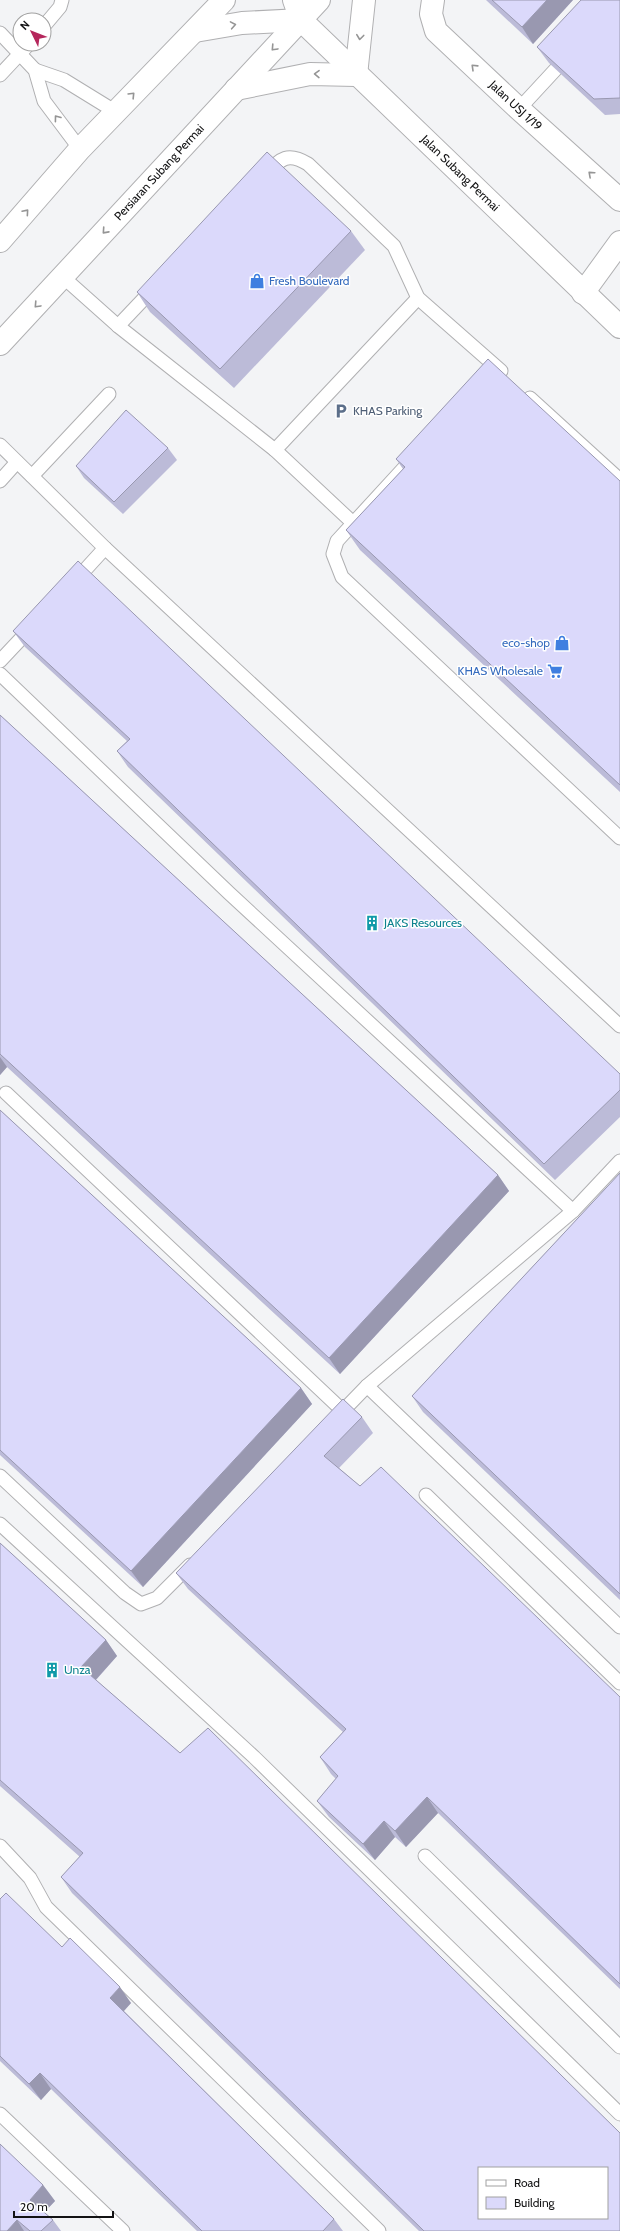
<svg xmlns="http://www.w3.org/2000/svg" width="620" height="2231" font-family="Cabin,sans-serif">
  <rect width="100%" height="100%" fill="#f3f4f6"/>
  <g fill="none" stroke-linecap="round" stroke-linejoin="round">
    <g stroke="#b0b0b2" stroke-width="15">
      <g id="service">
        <path d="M44 26 60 7 62 0"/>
        <path d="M0 33 35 70 44 101 80 149"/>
        <path d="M35 70 64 80 116 112"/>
        <path d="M0 75 29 44"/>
        <path d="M519 109 568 56"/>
        <path d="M266 174C281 158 288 152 308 164L394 246 418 298 501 371"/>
        <path d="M63 277 118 326 275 450 352 522"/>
        <path d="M118 326 154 288"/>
        <path d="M530 398 620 480"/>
        <path d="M0 445 105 548 620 1026"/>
        <path d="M275 450 418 298"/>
        <path d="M415 456 337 541 333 554 342 577 620 838"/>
        <path d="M32 476 109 394"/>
        <path d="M0 481 17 462"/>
        <path d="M74 582 105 548"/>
        <path d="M0 661 32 627"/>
        <path d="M0 674 229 893 573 1211"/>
        <path d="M6 1093 343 1411"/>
        <path d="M367 1386 620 1627"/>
        <path d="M336 1418 367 1386 573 1211 620 1161"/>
        <path d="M0 1476 125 1593 141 1604 157 1598 190 1565"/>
        <path d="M426 1495 620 1683"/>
        <path d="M0 1524 254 1757 620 2114"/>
        <path d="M0 1846 30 1878 46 1907 379 2231"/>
        <path d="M425 1856 620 2047"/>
        <path d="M0 2114 123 2231"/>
      </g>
    </g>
    <g stroke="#b0b0b2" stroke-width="24">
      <g id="minor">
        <path id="s1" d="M433 0 431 14 436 31 519 109 620 200"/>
        <path d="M583 293 620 242"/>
      </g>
    </g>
    <g stroke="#b0b0b2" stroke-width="24">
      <g id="tertiary">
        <path id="s2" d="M301 20 620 327"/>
      </g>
    </g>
    <g stroke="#b0b0b2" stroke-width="24">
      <g id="secondary">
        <path d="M294 0 301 20"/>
        <path d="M195 31 242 23 301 20"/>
        <path d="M236 89 310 74 356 75 364 0"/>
        <path d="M0 241 80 149 224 0"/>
        <path id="s3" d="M0 344 319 0"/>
      </g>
    </g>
    <use href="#service" stroke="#fff" stroke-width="13"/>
    <use href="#minor" stroke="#fff" stroke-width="22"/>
    <use href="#tertiary" stroke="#fff" stroke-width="22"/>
    <use href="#secondary" stroke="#fff" stroke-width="22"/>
  </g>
  <g fill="#bcbbd8">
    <path d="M486 0H573L533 44Z"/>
    <path d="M620 0V114L605 115 549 63 537 47Z"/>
    <path d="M351 231 365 250 234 388 150 312 137 292Z"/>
    <path d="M168 448 177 460 123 514 84 478 76 466Z"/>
    <path d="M396 459 620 481V792L360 550 346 530 403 469Z"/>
    <path d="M13 631 620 1074V1117L555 1180 128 767 117 751 127 741 25 647Z"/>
    <path d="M0 715 498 1175 509 1191 340 1374 7 1067 0 1075Z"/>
    <path d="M0 1110 301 1388 312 1404 143 1587 0 1455Z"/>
    <path d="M620 1173V1600L423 1412 412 1396Z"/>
    <path d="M362 1417 373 1433 339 1468 360 1486 620 1697V1989L438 1813 406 1847 395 1837 375 1860 329 1817 317 1801 336 1779 331 1774 320 1757 343 1732 188 1589 176 1573Z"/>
    <path d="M0 1543 106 1640 117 1656 96 1680 180 1753 620 2231H419L72 1893 61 1877 80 1857 0 1786Z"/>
    <path d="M0 1899 62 1947 131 2003 124 2011 334 2219 343 2231H197L51 2089 41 2100 0 2061Z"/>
    <path d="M43 2185 55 2201 44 2212 53 2220 61 2231H0Z"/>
  </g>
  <g fill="#9998b0">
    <path d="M547 0H573L533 44 522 27Z"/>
    <path d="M0 1057 7 1067 0 1075Z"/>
    <path d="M498 1175 509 1191 340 1374 329 1358Z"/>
    <path d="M301 1388 312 1404 143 1587 131 1571Z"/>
    <path d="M106 1640 117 1656 92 1684 81 1667Z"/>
    <path d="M427 1797 438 1813 406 1847 395 1831Z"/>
    <path d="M384 1821 395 1837 375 1860 363 1844Z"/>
    <path d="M120 1987 131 2003 121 2014 110 1998Z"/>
    <path d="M40 2073 51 2089 41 2100 29 2084Z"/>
    <path d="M43 2185 55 2201 41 2216 30 2200Z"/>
    <path d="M17 2220 24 2231H7Z"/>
  </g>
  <g fill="#dbd9fb" stroke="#9998b0" fill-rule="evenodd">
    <path d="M492 0H547L522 27Z"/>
    <path d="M581 0H620V98L594 99 537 47Z"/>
    <path d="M267 152 351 231 220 369 137 292Z"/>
    <path d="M488 359 620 481V785L346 530 405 467 396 459Z"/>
    <path d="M126 410 168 448 114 502 76 466Z"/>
    <path d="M78 561 620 1074V1090L544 1164 117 751 130 739 13 631Z"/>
    <path d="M0 715 498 1175 329 1358 0 1054Z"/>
    <path d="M0 1110 301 1388 131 1571 0 1450Z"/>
    <path d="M620 1173V1594L412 1396Z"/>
    <path d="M343 1399 362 1417 324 1456 360 1486 381 1467 620 1697V1984L427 1797 395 1831 384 1821 363 1844 317 1801 338 1776 320 1757 346 1729 176 1573Z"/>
    <path d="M0 1543 106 1640 81 1667 180 1753 208 1728 620 2133V2231H424L61 1877 83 1853 0 1780ZM479 2168H607V2218H479Z"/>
    <path d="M6 1893 62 1947 70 1938 120 1987 110 1998 334 2219 323 2231H202L40 2073 29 2084 0 2056V1899Z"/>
    <path d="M0 2144 43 2185 30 2200 53 2220 41 2231H30L17 2220 7 2231H0Z"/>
  </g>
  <defs><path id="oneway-chevron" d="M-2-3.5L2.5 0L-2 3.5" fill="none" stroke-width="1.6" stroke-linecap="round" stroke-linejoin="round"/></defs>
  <g stroke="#959595">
    <use href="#oneway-chevron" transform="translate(233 25) rotate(-10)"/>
    <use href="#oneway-chevron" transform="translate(360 37) rotate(97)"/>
    <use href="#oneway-chevron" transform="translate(274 48) rotate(133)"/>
    <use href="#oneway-chevron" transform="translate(474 67) rotate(-136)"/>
    <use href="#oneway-chevron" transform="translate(317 74) rotate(-179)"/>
    <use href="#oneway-chevron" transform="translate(132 95) rotate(-46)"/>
    <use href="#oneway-chevron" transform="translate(57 118) rotate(-127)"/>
    <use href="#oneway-chevron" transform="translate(591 174) rotate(-138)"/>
    <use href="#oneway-chevron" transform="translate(26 212) rotate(-49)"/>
    <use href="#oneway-chevron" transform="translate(105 231) rotate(132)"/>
    <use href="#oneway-chevron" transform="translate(37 305) rotate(133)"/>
  </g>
  <defs>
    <g id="shop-bare" transform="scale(1.2)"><path d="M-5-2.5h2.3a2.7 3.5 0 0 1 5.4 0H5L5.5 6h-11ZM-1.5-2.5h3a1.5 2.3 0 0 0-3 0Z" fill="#3f7fe0" stroke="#fff" stroke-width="2.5" paint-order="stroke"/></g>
    <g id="parking-bare" transform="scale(1.2)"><path d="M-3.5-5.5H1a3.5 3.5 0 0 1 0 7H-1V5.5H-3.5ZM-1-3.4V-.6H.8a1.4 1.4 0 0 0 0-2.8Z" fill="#5c6f8a" stroke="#fff" stroke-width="2.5" paint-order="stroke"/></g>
    <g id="supermarket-bare" transform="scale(1.2)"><path d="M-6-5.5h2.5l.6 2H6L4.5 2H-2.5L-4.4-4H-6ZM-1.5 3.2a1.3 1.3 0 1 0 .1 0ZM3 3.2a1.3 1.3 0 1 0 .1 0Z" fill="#3f7fe0" stroke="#fff" stroke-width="2.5" paint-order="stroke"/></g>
    <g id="building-bare" transform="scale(1.2)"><path d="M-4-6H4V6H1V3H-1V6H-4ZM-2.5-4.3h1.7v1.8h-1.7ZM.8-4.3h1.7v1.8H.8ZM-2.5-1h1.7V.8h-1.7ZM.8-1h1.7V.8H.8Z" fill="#0f9aa8" stroke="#fff" stroke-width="2.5" paint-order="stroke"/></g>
  </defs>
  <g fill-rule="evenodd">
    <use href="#shop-bare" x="257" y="281"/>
    <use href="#parking-bare" x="341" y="411"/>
    <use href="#shop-bare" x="562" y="643"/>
    <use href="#supermarket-bare" x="555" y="671"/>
    <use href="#building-bare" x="372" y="923"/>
    <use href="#building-bare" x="52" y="1670"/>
  </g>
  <g text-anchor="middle" stroke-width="3" stroke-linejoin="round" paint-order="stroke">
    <g font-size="12" fill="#131314" stroke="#fff">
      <text dy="4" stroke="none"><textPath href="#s1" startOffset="141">Jalan USJ 1/19</textPath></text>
      <text dy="4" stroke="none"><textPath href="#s3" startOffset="234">Persiaran Subang Permai</textPath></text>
      <text dy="4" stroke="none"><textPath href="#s2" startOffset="221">Jalan Subang Permai</textPath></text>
    </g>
    <g font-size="12" fill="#366cbe" stroke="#fff" text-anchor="end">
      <text x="269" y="285" text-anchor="start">Fresh Boulevard</text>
      <text x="550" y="647">eco-shop</text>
      <text x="543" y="675">KHAS Wholesale</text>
    </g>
    <g font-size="12" fill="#4e5e75" stroke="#fff" text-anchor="start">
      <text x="353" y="415">KHAS Parking</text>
    </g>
    <g font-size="12" fill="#0d838f" stroke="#fff" text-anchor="start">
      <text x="384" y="927">JAKS Resources</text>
      <text x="64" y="1674">Unza</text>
    </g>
  </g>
  <rect x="478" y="2167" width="130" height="52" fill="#ffffff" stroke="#a1a1a1"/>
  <rect x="486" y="2180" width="20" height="6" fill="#ffffff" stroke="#a1a1a1"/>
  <text x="514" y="2187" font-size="12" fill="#131314">Road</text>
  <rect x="486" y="2197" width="20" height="12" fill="#dbd9fb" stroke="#a1a1a1"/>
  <text x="514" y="2207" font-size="12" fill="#131314">Building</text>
  <g transform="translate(32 32) rotate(313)"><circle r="19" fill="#ffffff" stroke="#a1a1a1"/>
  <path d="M0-3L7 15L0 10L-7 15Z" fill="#b5275c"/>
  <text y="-6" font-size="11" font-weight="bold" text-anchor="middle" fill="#131314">N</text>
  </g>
  <path d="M14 2211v6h99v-6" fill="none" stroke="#131314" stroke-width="2"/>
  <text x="20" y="2211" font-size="12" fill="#131314" stroke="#ffffff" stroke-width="3" paint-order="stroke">20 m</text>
</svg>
